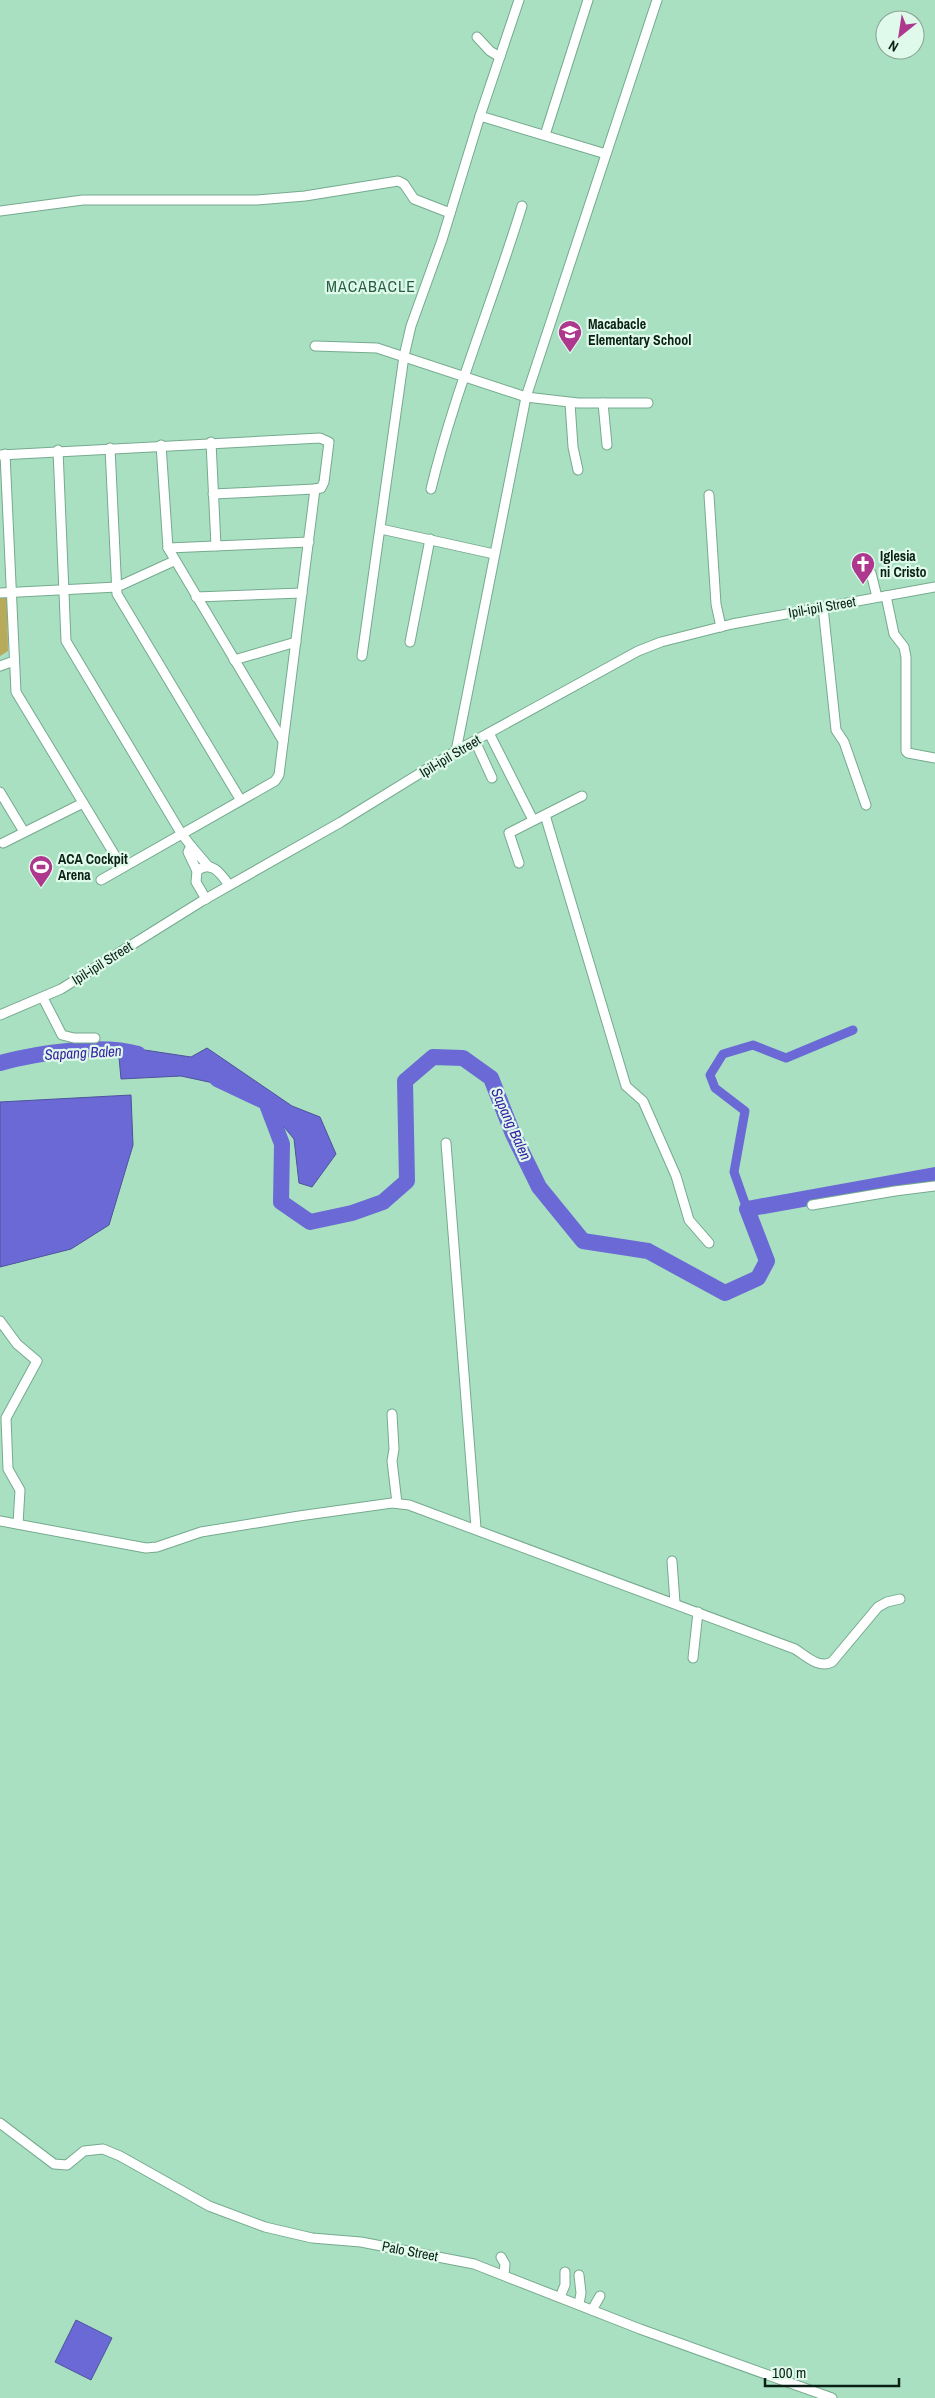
<svg xmlns="http://www.w3.org/2000/svg" width="935" height="2398" font-family="'Archivo Narrow',sans-serif">
  <rect width="100%" height="100%" fill="#a9e0c2"/>
  <path fill="#b7aa5a" d="M0 597H7L8 651 0 656Z"/>
  <g fill="#6a69d5" stroke="#4d539b">
    <path d="M118 1046 191 1057 207 1048 292 1106 320 1117 336 1154 312 1187 299 1183 294 1139 255 1092 181 1076 121 1079Z"/>
    <path d="M131 1095 133 1145 109 1225 71 1249 0 1267V1102Z"/>
    <path d="M76 2320 112 2338 91 2380 55 2362Z"/>
  </g>
  <g fill="none" stroke-linecap="round" stroke-linejoin="round">
    <path stroke="#4d539b" stroke-width="2.5" d="M767 1261H770"/>
    <path stroke="#6a69d5" stroke-width="9" d="M747 1209 734 1172 745 1111 715 1088 710 1075 723 1054 753 1045 786 1058 853 1030"/>
    <g stroke="#6a69d5" stroke-width="16">
      <path d="M0 1063C37 1053 102 1043 138 1054"/>
      <path d="M217 1079 266 1102 282 1144 281 1202 310 1222 352 1213 383 1202 407 1181 405 1081 433 1057 463 1058 491 1078 513 1134 539 1187 583 1241 648 1251 725 1293 758 1278 767 1261 747 1209 935 1175"/>
    </g>
    <g stroke="#75aa8e" stroke-width="11">
      <g id="minor">
        <path d="M519 0 480 116 606 154"/>
        <path d="M477 37 490 51 500 57"/>
        <path d="M545 135 588 0"/>
        <path d="M0 211 83 200H257L305 196 398 181 404 184 414 199 450 213"/>
        <path d="M315 346 377 348 526 397 578 403H648"/>
        <path d="M570 403 573 447 578 470"/>
        <path d="M603 403 607 445"/>
        <path d="M211 442 216 546"/>
        <path d="M161 445 168 548 283 741"/>
        <path d="M110 448 117 594 240 799"/>
        <path d="M58 450 66 641 181 833 191 846"/>
        <path d="M5 454 16 692 122 867"/>
        <path d="M0 455 320 438 329 442 324 482 321 488 315 489 279 775 275 781 101 880"/>
        <path d="M431 489C454 393 493 301 522 206"/>
        <path d="M213 494 315 489"/>
        <path d="M709 495 716 604 721 627"/>
        <path d="M381 529 494 554"/>
        <path d="M168 548 309 542"/>
        <path d="M871 573 877 597"/>
        <path d="M0 593 117 587 174 561"/>
        <path d="M886 596 894 634 904 647 906 657V751L908 753 935 758"/>
        <path d="M196 597 302 593"/>
        <path d="M823 607 836 730 844 742 866 805"/>
        <path d="M410 642 430 539"/>
        <path d="M362 656 404 356 411 326 442 240 480 116"/>
        <path d="M234 660 296 642"/>
        <path d="M0 666 14 661"/>
        <path d="M489 733 533 820"/>
        <path d="M475 741 492 778"/>
        <path d="M456 751 526 397 657 0"/>
        <path d="M0 792 24 832"/>
        <path d="M545 815 626 1086 643 1101 676 1176 689 1220 709 1243"/>
        <path d="M3 843 83 803"/>
        <path d="M519 863 509 833 582 796"/>
        <path d="M197 871 188 852 191 846 209 867"/>
        <path d="M206 899 196 882 197 871C211 859 221 874 229 885"/>
        <path d="M43 998 62 1035 74 1038H95"/>
        <path d="M0 1015 61 989 202 901 341 822 456 751 638 651 661 642 732 624 935 587"/>
        <path d="M446 1143 476 1528"/>
        <path d="M812 1205 895 1191 935 1186"/>
        <path d="M0 1321 17 1344 37 1361 6 1418 8 1469 20 1490 18 1524"/>
        <path d="M392 1414 394 1449 392 1461 397 1503"/>
        <path d="M0 1521 146 1548 157 1547 201 1532 299 1516 392 1503 409 1505 795 1649C806 1656 819 1669 832 1662L878 1607 887 1602 900 1599"/>
        <path d="M672 1561 675 1603"/>
        <path d="M693 1658 698 1612"/>
        <path d="M0 2123 54 2164 67 2165 84 2151 103 2149 120 2156 209 2206 265 2227 312 2238 361 2242 474 2264 640 2329 832 2398"/>
        <path d="M501 2257 505 2264 504 2275"/>
        <path d="M579 2275 581 2293 579 2304"/>
        <path d="M560 2297 565 2285V2272"/>
        <path d="M592 2310 600 2296"/>
      </g>
    </g>
    <use href="#minor" stroke="#fff" stroke-width="9"/>
  </g>
  <defs>
    <g id="school-pin" transform="scale(1.25)"><path d="M0 17L-7.5 6A9.5 9.5 0 1 1 7.5 6Z" fill="#ae388e" stroke="#dffaea"/><path d="M0-5L7-2L0 1L-7-2ZM-4 1L0 2.5L4 1V4Q0 6-4 4Z" fill="#fff"/></g>
    <g id="church-pin" transform="scale(1.25)"><path d="M0 17L-7.5 6A9.5 9.5 0 1 1 7.5 6Z" fill="#ae388e" stroke="#dffaea"/><path d="M-1.2-6h2.4v3.5h3.3v2.4h-3.3V6h-2.4V-.1h-3.3v-2.4h3.3Z" fill="#fff"/></g>
    <g id="stadium-pin" transform="scale(1.25)"><path d="M0 17L-7.5 6A9.5 9.5 0 1 1 7.5 6Z" fill="#ae388e" stroke="#dffaea"/><path d="M0-5a6.5 5 0 1 0 0 10a6.5 5 0 1 0 0-10ZM-3.5-1.8h7v3.6h-7Z" fill="#fff"/></g>
  </defs>
  <g fill-rule="evenodd">
    <use href="#school-pin" x="570" y="332"/>
    <use href="#church-pin" x="863" y="564"/>
    <use href="#stadium-pin" x="41" y="867"/>
  </g>
  <g text-anchor="middle" stroke-width="4.5" stroke-linejoin="round" paint-order="stroke">
    <g font-size="14" font-weight="bold" fill="#0a2015" stroke="#dffaea" text-anchor="start">
      <text x="588" y="329">Macabacle<tspan x="588" dy="16">Elementary School</tspan></text>
      <text x="880" y="561">Iglesia<tspan x="880" dy="16">ni Cristo</tspan></text>
      <text x="58" y="864">ACA Cockpit<tspan x="58" dy="16">Arena</tspan></text>
    </g>
    <g font-size="14" fill="#0a2015" stroke="#dffaea">
      <text transform="translate(822 607) rotate(-10)" y="5">Ipil-ipil Street</text>
      <text transform="translate(450 756) rotate(-31)" y="5">Ipil-ipil Street</text>
      <text transform="translate(102 963) rotate(-32)" y="5">Ipil-ipil Street</text>
      <text transform="translate(410 2251) rotate(11)" y="5">Palo Street</text>
    </g>
    <g font-size="15" font-style="italic" fill="#3a23a4" stroke="#dffaea">
      <text transform="translate(83 1053) rotate(-3)" y="5">Sapang Balen</text>
      <text transform="translate(511 1124) rotate(66)" y="5">Sapang Balen</text>
    </g>
    <g font-size="16" letter-spacing="1" fill="#295e44" stroke="#dffaea">
      <text x="371" y="292">MACABACLE</text>
    </g>
  </g>
  <g transform="translate(900 35) rotate(210)"><circle r="24" fill="#dffaea" stroke="#8aa395"/>
  <path d="M0-4L9 19L0 12L-9 19Z" fill="#ae388e"/>
  <text y="-8" font-size="14" font-weight="bold" text-anchor="middle" fill="#0a2015">N</text>
  </g>
  <path d="M765 2378v8h134v-8" fill="none" stroke="#0a2015" stroke-width="2.5"/>
  <text x="772" y="2378" font-size="15" fill="#0a2015" stroke="#dffaea" stroke-width="4" paint-order="stroke">100 m</text>
</svg>
